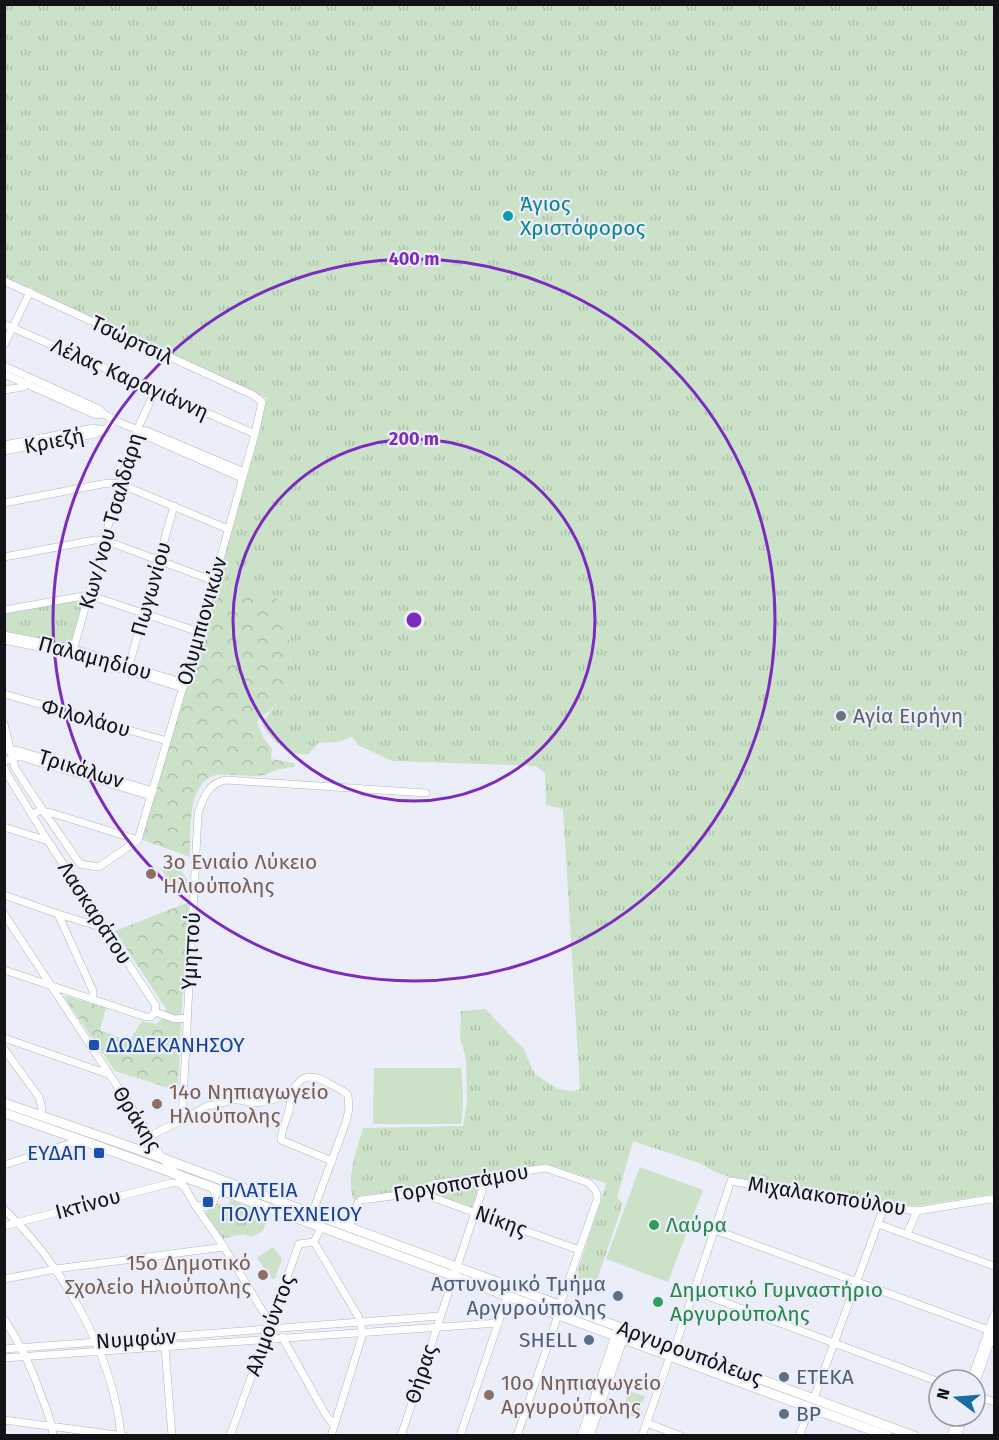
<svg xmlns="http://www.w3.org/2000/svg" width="999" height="1440" font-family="'Fira Sans',sans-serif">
  <defs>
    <pattern id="grass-tufts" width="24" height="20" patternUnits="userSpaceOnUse" patternTransform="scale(1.5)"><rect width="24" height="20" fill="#cce2c8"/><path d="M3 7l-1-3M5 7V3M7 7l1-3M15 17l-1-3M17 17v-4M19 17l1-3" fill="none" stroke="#aec1ab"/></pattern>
    <pattern id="forest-crowns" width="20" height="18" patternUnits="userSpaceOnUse" patternTransform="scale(1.5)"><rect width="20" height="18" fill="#cce2c8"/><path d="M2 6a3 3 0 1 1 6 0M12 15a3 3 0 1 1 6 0" fill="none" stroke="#aec1ab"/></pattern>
  </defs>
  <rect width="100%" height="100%" fill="#ebeef8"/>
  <g fill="url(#grass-tufts)">
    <path d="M5 5H994V1194L917 1206 885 1203 730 1177 717 1173 699 1163 633 1141 617 1198 623 1203 595 1286 575 1279 606 1184 602 1182 545 1164 430 1183 422 1188 360 1196 355 1203C344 1182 357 1149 363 1128L463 1126 467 1101 466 1059 460 1037 461 1011 485 1009 523 1048 535 1074 558 1089 573 1091 580 1089 563 809 546 805 545 773 536 766 392 761 358 745 352 737 338 742 318 743 309 754C304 754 299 755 294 753 282 749 266 735 262 723L278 702 291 670 289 626 275 595 213 587 267 398 5 277Z"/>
    <path d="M81 599C85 610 77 632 71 643L66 645 5 633 4 613Z"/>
    <path d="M481 1179 472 1208 431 1194 432 1188Z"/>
    <path d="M230 1200 269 1213 263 1231 251 1237 244 1234 221 1239 205 1213 214 1206 217 1203 228 1206Z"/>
  </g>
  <g fill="url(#forest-crowns)">
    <path d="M213 587 275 595 289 626 291 670 278 702 270 711 263 715 257 722 263 737 272 749 271 759 294 763 295 767C289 768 282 768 277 770 273 771 268 774 264 775 249 778 232 773 217 775 186 780 191 835 190 857L140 839Z"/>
    <path d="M189 902 181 1022 178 1091 115 1071 64 997 67 996 106 1008 100 1030 129 1041 142 1021 156 1024C162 1020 164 1015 166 1009L115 931Z"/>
  </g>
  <g fill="#cce2c8">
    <path d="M173 859 189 882 176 891 160 868Z"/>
    <path d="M374 1068H461C463 1088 464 1105 461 1124H373Z"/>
    <path d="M640 1167 703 1190 668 1282 606 1259Z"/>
    <path d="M273 1247 282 1259 275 1279H272L257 1258Z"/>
    <path d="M629 1391 645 1396 637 1418 622 1413Z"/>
  </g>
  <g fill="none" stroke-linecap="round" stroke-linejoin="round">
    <g stroke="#b2b4be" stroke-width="8">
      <g id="minor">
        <path d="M4 281 253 395 262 402 255 434 214 581 138 840 99 867 80 864 42 809"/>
        <path d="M4 324 255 434"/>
        <path d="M4 345 30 292"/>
        <path d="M4 366 99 409C106 418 136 431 147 431L244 472"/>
        <path d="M4 374 96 415 103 414"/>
        <path d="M4 390 23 387 28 383"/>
        <path d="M141 431 144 435 242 478"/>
        <path d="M4 445 94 428 103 430"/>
        <path d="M4 451 95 434C103 430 110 428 114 419"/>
        <path d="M4 503 102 484 112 483 120 484 228 529"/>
        <path d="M4 557 95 540H104L214 581"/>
        <path d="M4 610 89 595 199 632"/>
        <path d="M4 635 74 649 184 683"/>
        <path d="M4 640 72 654 183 688"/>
        <path d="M72 654 120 484 137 430 155 391"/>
        <path d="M128 669 174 506"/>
        <path d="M4 694 167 741"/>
        <path d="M4 724 15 768 42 809 32 815"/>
        <path d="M4 751 16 750 153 791"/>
        <path d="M4 761 17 757H22L151 796"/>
        <path d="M4 767 7 774 48 841 156 1006 155 1012"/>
        <path d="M44 812 52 813 138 840"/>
        <path d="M4 827 48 841"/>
        <path d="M4 895 58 914 104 928"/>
        <path d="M4 914 150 1136 162 1158 177 1174 195 1205 224 1247 268 1320 271 1322"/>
        <path d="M58 914 93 991V1000"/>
        <path d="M4 970 146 1017H151L155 1012"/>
        <path d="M155 1012 175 1019 188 1018"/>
        <path d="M4 1038 108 1074"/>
        <path d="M4 1049 39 1097 42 1109 40 1116"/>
        <path d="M290 1092C293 1112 282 1122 281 1140L332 1161"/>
        <path d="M182 1120 207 1106 219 1104 233 1099 255 1103 263 1102 282 1097 290 1092 301 1080 308 1077 318 1078 328 1083 343 1091 348 1095 349 1109 346 1122 312 1214"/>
        <path d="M150 1136 182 1120 198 814C203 798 208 783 226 780L426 793"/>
        <path d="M4 1165 81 1140"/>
        <path d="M423 1192 429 1196 579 1250"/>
        <path d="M195 1205 205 1207 213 1203 216 1194 212 1188"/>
        <path d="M4 1209C63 1265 113 1354 121 1436"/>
        <path d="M878 1224 994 1266"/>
        <path d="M4 1226 171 1183H179L184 1187"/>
        <path d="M349 1228 358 1203 361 1200 423 1192 433 1184 546 1168 589 1183 595 1190 597 1194V1200L560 1305"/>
        <path d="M715 1230 994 1332"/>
        <path d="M907 1234 917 1211"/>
        <path d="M314 1242 358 1316 363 1333 331 1436"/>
        <path d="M4 1279 56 1269 224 1247"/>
        <path d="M694 1291 939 1382"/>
        <path d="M4 1319C20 1343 32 1368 41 1395 46 1408 52 1421 53 1436"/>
        <path d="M270 1325 299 1244 314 1242 321 1227"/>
        <path d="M282 1337 326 1415 334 1425"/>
        <path d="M165 1347 172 1436"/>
        <path d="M675 1347 731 1181 884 1207 917 1211 990 1199 994 1201"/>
        <path d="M4 1349 440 1316"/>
        <path d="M4 1358 498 1323"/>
        <path d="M971 1380 994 1315"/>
        <path d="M975 1385 994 1331"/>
        <path d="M975 1395 994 1402"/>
        <path d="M814 1398 884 1207"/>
        <path d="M4 1420 124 1436"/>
        <path d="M647 1423 681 1436"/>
        <path d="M230 1436 265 1338"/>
        <path d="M401 1436 487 1176"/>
        <path d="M460 1436 507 1297"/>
        <path d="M517 1436 558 1315"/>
        <path d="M642 1436 670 1356"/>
        <path d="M799 1436 810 1408"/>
        <path d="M951 1436 958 1416"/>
        <path d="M957 1436 964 1416"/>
      </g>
    </g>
    <g stroke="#b2b4be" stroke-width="10">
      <g id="major">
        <path d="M4 1103 151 1154 914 1436"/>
        <path d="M4 1113C301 1216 593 1330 888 1436"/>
        <path d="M582 1436 617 1333"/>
        <path d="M589 1436 624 1334"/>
      </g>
    </g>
    <use href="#minor" stroke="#fff" stroke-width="7"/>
    <use href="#major" stroke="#fff" stroke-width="9"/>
  </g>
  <g fill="none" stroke="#7b2cbf" stroke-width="3">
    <circle cx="414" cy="620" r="181"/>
    <circle cx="414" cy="620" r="361"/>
  </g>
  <circle fill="#0f9aa8" stroke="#ebeef8" stroke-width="2" cx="508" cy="216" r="6"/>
  <circle fill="#6b7280" stroke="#ebeef8" stroke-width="2" cx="841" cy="716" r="6"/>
  <g fill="#8d6e63" stroke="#ebeef8" stroke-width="2">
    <circle cx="151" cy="874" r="6"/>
    <circle cx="157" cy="1104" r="6"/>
    <circle cx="263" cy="1275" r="6"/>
    <circle cx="489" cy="1395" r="6"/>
  </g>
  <g fill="#1a4fb4" stroke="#ebeef8" stroke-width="2">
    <rect x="88" y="1039" width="12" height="12" rx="3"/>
    <rect x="93" y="1147" width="12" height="12" rx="3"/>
    <rect x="202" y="1196" width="12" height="12" rx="3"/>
  </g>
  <g fill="#2e9e5b" stroke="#ebeef8" stroke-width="2">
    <circle cx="654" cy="1225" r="6"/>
    <circle cx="658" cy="1302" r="6"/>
  </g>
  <g fill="#5c6f8a" stroke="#ebeef8" stroke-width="2">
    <circle cx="618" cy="1296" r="6"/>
    <circle cx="589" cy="1340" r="6"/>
    <circle cx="784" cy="1377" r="6"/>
    <circle cx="784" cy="1414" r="6"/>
  </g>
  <g text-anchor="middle" stroke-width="4.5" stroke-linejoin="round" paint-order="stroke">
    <g font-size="21" fill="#0d838f" stroke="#ebeef8" text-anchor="start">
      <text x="520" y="211">Άγιος<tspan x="520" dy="24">Χριστόφορος</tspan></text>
    </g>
    <g font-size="21" fill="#131317" stroke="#ebeef8">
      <text transform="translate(132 340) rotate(25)" y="7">Τσώρτσιλ</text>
      <text transform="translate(130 379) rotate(24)" y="7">Λέλας Καραγιάννη</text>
      <text transform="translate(54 441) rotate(-11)" y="7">Κριεζή</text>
      <text transform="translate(111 521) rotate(-74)" y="7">Κων/νου Τσαλδάρη</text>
      <text transform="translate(151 589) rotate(-74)" y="7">Πωγωνίου</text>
      <text transform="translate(202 621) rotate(-74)" y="7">Ολυμπιονικών</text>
      <text transform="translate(95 658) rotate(15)" y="7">Παλαμηδίου</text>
      <text transform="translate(86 718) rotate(16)" y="7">Φιλολάου</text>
      <text transform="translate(81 769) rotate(17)" y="7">Τρικάλων</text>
      <text transform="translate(95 913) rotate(57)" y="7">Λασκαράτου</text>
      <text transform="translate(191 951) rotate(-87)" y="7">Υμηττού</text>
      <text transform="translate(137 1119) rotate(58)" y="7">Θράκης</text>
      <text transform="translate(461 1183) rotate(-10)" y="7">Γοργοποτάμου</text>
      <text transform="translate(827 1196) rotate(9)" y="7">Μιχαλακοπούλου</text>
      <text transform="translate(88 1204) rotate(-15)" y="7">Ικτίνου</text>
      <text transform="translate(501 1221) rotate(20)" y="7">Νίκης</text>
      <text transform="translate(270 1325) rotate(-70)" y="7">Αλιμούντος</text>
      <text transform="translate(136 1339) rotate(-4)" y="7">Νυμφών</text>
      <text transform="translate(690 1353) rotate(20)" y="7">Αργυρουπόλεως</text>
      <text transform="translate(421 1374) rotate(-72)" y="7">Θήρας</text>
    </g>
    <g font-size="21" fill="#5b616d" stroke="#ebeef8" text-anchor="start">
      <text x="853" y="723">Αγία Ειρήνη</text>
    </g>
    <g font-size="21" fill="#785e54" stroke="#ebeef8" text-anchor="start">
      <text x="163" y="869">3ο Ενιαίο Λύκειο<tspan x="163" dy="24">Ηλιούπολης</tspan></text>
      <text x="169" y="1099">14ο Νηπιαγωγείο<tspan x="169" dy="24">Ηλιούπολης</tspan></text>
      <text x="251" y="1270" text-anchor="end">15ο Δημοτικό<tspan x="251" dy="24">Σχολείο Ηλιούπολης</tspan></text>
      <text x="501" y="1390">10ο Νηπιαγωγείο<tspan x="501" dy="24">Αργυρούπολης</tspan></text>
    </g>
    <g font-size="21" fill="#164399" stroke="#ebeef8" text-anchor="start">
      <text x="106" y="1052">ΔΩΔΕΚΑΝΗΣΟΥ</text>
      <text x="87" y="1160" text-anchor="end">ΕΥΔΑΠ</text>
      <text x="220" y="1197">ΠΛΑΤΕΙΑ<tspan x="220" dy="24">ΠΟΛΥΤΕΧΝΕΙΟΥ</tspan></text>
    </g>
    <g font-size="21" fill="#27864d" stroke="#ebeef8" text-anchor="start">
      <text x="666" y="1232">Λαύρα</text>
      <text x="670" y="1297">Δημοτικό Γυμναστήριο<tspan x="670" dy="24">Αργυρούπολης</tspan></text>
    </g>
    <g font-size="21" fill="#4e5e75" stroke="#ebeef8" text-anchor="end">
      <text x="606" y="1291">Αστυνομικό Τμήμα<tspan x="606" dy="24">Αργυρούπολης</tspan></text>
      <text x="577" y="1347">SHELL</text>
      <text x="796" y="1384" text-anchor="start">ΕΤΕΚΑ</text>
      <text x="796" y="1421" text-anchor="start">BP</text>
    </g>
  </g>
  <circle cx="414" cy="620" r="9" fill="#7b2cbf" stroke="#ebeef8" stroke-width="3"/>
  <g font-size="18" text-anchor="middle" font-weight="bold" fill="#7b2cbf" stroke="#ebeef8" stroke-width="4.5" stroke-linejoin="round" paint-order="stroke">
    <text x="414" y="265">400 m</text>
    <text x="414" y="445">200 m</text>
  </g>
  <rect width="999" height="1440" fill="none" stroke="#131317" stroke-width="12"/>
  <g transform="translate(957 1398) rotate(286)"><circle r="28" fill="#ebeef8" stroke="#95969e" stroke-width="1.5"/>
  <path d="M0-4.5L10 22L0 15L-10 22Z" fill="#1a6d9e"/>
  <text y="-9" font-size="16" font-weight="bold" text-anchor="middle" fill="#131317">N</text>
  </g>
</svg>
